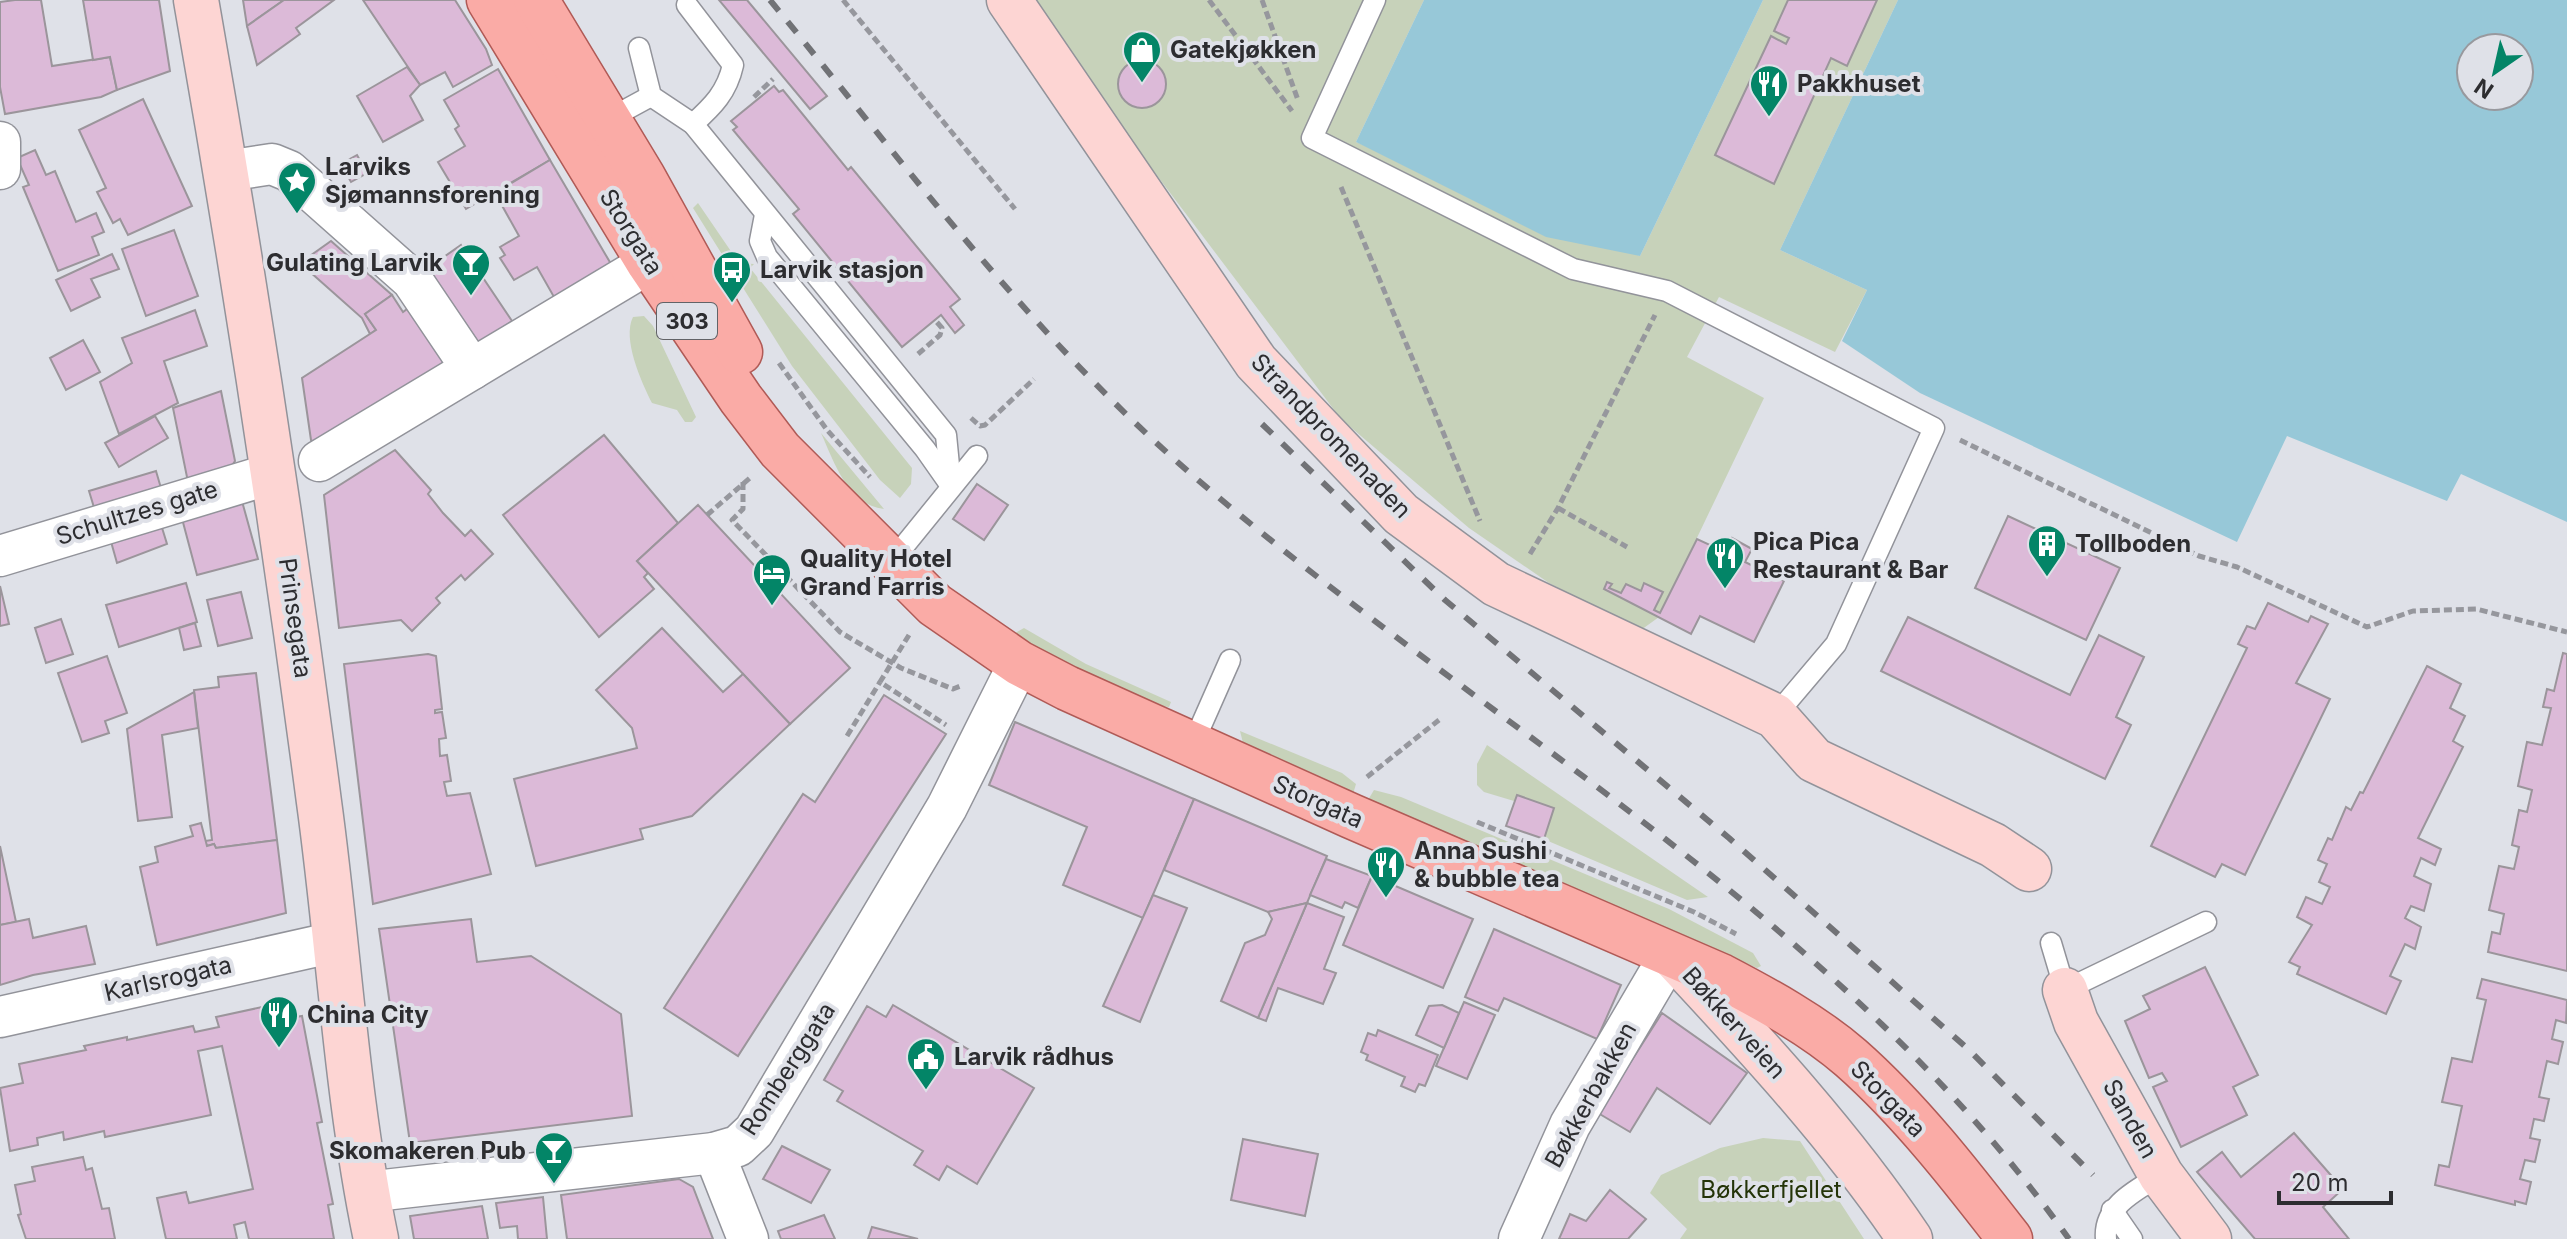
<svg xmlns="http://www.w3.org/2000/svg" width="2567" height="1239" font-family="Inter,sans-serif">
  <rect width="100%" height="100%" fill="#dfe1e8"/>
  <g fill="#c7d2ba">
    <path d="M1032 0H1424L1356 142 1640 256 1763 0H1898L1780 250 1867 290 1835 352 1719 297 1687 357 1764 398 1659 617 1641 630 1549 583 1469 528 1341 419 1115 120Z"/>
    <path d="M698 203 739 263 754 264 750 268 912 468 911 484 900 498 880 480 792 366 693 208Z"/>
    <path d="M644 316 653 326 696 417 692 422H685L677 410 652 403C641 381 622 339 633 317Z"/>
    <path d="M821 433 884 509C848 505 834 462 821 433Z"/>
    <path d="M1024 628 1086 664 1171 702 1169 707 1146 704 1016 638 1015 633Z"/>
    <path d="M1240 731 1342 773 1356 784 1353 794 1244 747Z"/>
    <path d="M1487 745 1708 897 1687 900 1541 838 1520 796 1514 801 1484 792 1477 785V764Z"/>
    <path d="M1374 790 1401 797 1669 909 1753 953 1761 966 1757 968 1368 800Z"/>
    <path d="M1763 1138 1800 1141 1864 1239H1680L1687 1229 1650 1193 1661 1175 1720 1148Z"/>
  </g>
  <g fill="#97c8d8" fill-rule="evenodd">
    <path d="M1424 0H1763L1640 256 1546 237 1356 142Z"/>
    <path d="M1898 0H2567V522L2461 474 2447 501 2287 436 2237 542 1920 393 1842 341 1867 290 1780 250ZM2519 48V96H2471V48Z"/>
  </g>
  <g fill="#dcbad8" stroke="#9b959b" stroke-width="2">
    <path d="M15 0H41L52 66 110 57 117 90 101 97 5 114 0 87V2Z"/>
    <path d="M83 0H159L170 71 117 90 110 57 93 60Z"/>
    <path d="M243 0H284L247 26Z"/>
    <path d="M284 0H334L296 28 300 34 257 65 247 26Z"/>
    <path d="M363 0H455L486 49 492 65 453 87 445 72 420 85Z"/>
    <path d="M719 0H747L827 96 810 109Z"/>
    <path d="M1788 0H1877L1847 66 1831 58 1774 184 1715 155 1771 36 1786 44 1789 38 1774 31Z"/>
    <circle cx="1142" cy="84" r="24"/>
    <path d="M407 67 420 85 410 96 423 120 383 142 357 96Z"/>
    <path d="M498 69 550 160 466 209 438 162 465 146 455 129 459 126 444 100Z"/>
    <path d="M774 86 779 92 783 90 848 170 851 167 960 299 950 307 964 325 955 333 941 315 902 347 793 214 799 209 733 130 737 127 731 121Z"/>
    <path d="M143 99 192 206 128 235 120 219 113 223 97 192 106 188 79 130Z"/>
    <path d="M35 150 46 175 55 171 76 222 96 213 104 232 92 237 99 255 58 271 23 187 29 185 17 158Z"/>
    <path d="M357 155 367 173 351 182 341 164Z"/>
    <path d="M550 160 611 264 554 297 537 267 514 280 500 258 505 255 500 247 519 236 495 193Z"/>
    <path d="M174 230 198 296 146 316 122 249Z"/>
    <path d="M331 241 392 295 365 314 376 330 370 334 362 318 300 263Z"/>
    <path d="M461 245 512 321 480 345 428 268Z"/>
    <path d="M112 254 119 269 91 279 100 297 71 311 56 280Z"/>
    <path d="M392 295 403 312 411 306 449 364 320 445 311 440 302 378 376 330 365 314Z"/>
    <path d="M195 310 207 346 164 361 178 403 119 434 100 382 132 363 122 338Z"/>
    <path d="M83 340 100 372 66 390 50 358Z"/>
    <path d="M221 391 235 461 224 477 189 487 173 408Z"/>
    <path d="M155 416 168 438 119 467 105 443Z"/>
    <path d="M604 435 678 523 637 561 648 573 644 577 654 589 599 637 503 515Z"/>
    <path d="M395 450 431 490 428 494 443 513 465 536 471 530 493 554 465 580 461 575 436 598 440 603 412 631 401 620 339 628 324 495Z"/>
    <path d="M156 471 163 495 96 514 89 491Z"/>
    <path d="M977 484 1008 505 984 540 953 519Z"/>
    <path d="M240 494 258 559 197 575 180 511Z"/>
    <path d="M698 505 850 668 790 724 637 561Z"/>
    <path d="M2008 516 2120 568 2086 640 1975 588Z"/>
    <path d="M159 518 167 544 117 563 108 531Z"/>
    <path d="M1732 538 1752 549 1745 562 1784 581 1754 642 1700 616 1691 634 1604 589 1607 582 1612 584 1609 588 1621 593 1626 584 1641 591 1644 583 1663 592 1654 610 1660 613 1697 539 1725 552Z"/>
    <path d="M186 583 197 622 119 647 106 605Z"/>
    <path d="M0 586 9 624 0 626Z"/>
    <path d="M241 592 252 638 218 646 207 600Z"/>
    <path d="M2268 603 2308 622 2311 616 2328 624 2296 683 2330 699 2245 875 2222 864 2215 877 2151 846 2247 648 2238 644 2247 626 2255 629Z"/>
    <path d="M1908 617 2070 695 2099 635 2144 657 2116 717 2131 725 2105 779 1881 671Z"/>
    <path d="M61 619 73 654 46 663 35 628Z"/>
    <path d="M195 623 201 646 184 650 179 628Z"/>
    <path d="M662 628 723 692 743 674 790 724 692 816 640 829 643 839 536 866 514 779 637 748 632 728 596 690Z"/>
    <path d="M2563 653 2567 654V971L2488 952 2492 932 2500 934 2504 914 2489 910 2499 866 2514 869 2519 847 2512 845 2519 810 2527 812 2532 790 2518 786 2527 742 2542 745 2551 708 2543 707 2547 689 2554 691Z"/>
    <path d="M428 654 436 656 442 709 435 710V713L442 712 446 738 439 739 440 756 447 755 451 781 444 782 447 796 470 793 491 874 373 904 344 664Z"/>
    <path d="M107 656 127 713 105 721 109 733 82 742 58 673Z"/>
    <path d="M2427 666 2461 684 2450 708 2465 716 2453 741 2463 747 2418 838 2441 849 2435 865 2421 858 2414 876 2431 884 2424 911 2411 906 2405 918 2421 927 2415 949 2405 944 2390 976 2401 981 2386 1014 2297 974 2300 967 2289 962 2312 925 2297 917 2306 897 2322 904 2330 887 2319 882 2327 864 2318 860 2328 838 2332 840 2346 807 2351 810 2360 792 2363 793Z"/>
    <path d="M256 673 277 840 216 848 214 844 207 846 205 841 212 840 194 690 219 687 218 677Z"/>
    <path d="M194 692 198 728 162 735 172 817 138 821 127 729Z"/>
    <path d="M884 695 946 734 738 1056 664 1008 803 794 815 802Z"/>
    <path d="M1015 722 1194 799 1143 918 1063 885 1087 827 989 785Z"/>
    <path d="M1517 795 1554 808 1544 839 1506 826Z"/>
    <path d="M1194 799 1327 856 1307 903 1268 912 1164 870Z"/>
    <path d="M201 823 207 846 214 844 216 848 277 840 286 913 157 945 140 867 158 862 155 847 193 836 190 826Z"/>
    <path d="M0 846 16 922 0 925Z"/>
    <path d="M1326 859 1372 876 1358 908 1345 902 1342 908 1310 895Z"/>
    <path d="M1372 876 1473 919 1443 988 1343 945Z"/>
    <path d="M1153 895 1187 908 1140 1022 1103 1006Z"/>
    <path d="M1307 903 1344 917 1324 969 1336 973 1323 1004 1278 988 1266 1021 1258 1018Z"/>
    <path d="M1307 903 1258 1018 1221 1001 1245 943 1265 935 1272 919 1268 912Z"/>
    <path d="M29 919 33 938 86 926 95 964 33 975 0 985V925Z"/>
    <path d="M471 919 477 962 531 956 621 1014 632 1116 410 1143 379 929Z"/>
    <path d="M1494 929 1621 985 1597 1039 1504 998 1498 1011 1465 997Z"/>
    <path d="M2205 967 2258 1075 2233 1087 2247 1115 2181 1147 2153 1087 2167 1081 2162 1073 2149 1078 2125 1021 2150 1009 2143 996Z"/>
    <path d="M2482 979 2567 1000 2566 1023 2556 1020 2552 1039 2563 1042 2558 1064 2547 1061 2539 1097 2549 1099 2544 1121 2534 1119 2530 1138 2540 1140 2535 1162 2525 1160 2520 1179 2531 1182 2526 1204 2515 1201V1205L2435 1185 2439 1165 2449 1167 2462 1106 2442 1102 2452 1058 2472 1062 2486 1000 2477 998Z"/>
    <path d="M1464 1002 1495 1015 1467 1079 1436 1066Z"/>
    <path d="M281 1003 284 1019 302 1016 322 1122 317 1123 333 1204 328 1205 334 1239H249L245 1222 234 1225 237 1239H166L157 1198 186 1192 189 1203 253 1189 222 1046 198 1051 211 1115 105 1137 104 1131 64 1140 63 1132 37 1138 38 1145 10 1151 0 1088 23 1083 19 1064 86 1050 84 1046 127 1037V1040L193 1026 195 1032 219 1027 216 1017Z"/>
    <path d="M893 1005 1034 1088 977 1184 947 1166 939 1180 914 1165 923 1151 837 1101 843 1091 824 1080 867 1006 886 1017Z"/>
    <path d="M1442 1005 1459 1013 1444 1048 1416 1035 1429 1006Z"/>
    <path d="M1662 1013 1747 1073 1710 1124 1657 1088 1630 1132 1598 1113Z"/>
    <path d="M1378 1030 1438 1055 1425 1086 1419 1084 1415 1092 1401 1086 1405 1077 1366 1060 1368 1055 1361 1052 1368 1033 1376 1036Z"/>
    <path d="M2294 1133 2343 1189 2323 1207 2349 1239H2255L2197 1172 2222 1152 2241 1177Z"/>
    <path d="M1243 1139 1318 1154 1305 1216 1231 1200Z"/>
    <path d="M782 1146 830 1170 811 1203 763 1179Z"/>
    <path d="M83 1157 86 1170 92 1168 102 1209 109 1208 115 1239H26L18 1215 21 1214 15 1185 35 1181 32 1167Z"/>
    <path d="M679 1179 693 1187 713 1239H567L561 1195Z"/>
    <path d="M1610 1190 1646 1219 1628 1239H1559L1570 1214 1586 1221Z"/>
    <path d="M543 1197 547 1239H518L517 1226 500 1228 496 1203Z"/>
    <path d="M482 1206 488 1239H414L410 1216Z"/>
    <path d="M824 1215 835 1239H781L778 1231Z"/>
    <path d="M872 1227 918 1239H868Z"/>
  </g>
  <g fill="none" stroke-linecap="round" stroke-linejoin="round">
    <g stroke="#92939a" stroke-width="23">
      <g id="lane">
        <path d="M1375 0 1312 138 1573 269 1667 291 1934 428 1836 644 1775 716"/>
        <path d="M687 5 733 65C727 92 713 106 693 124"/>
        <path d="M639 48 651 96 693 124 946 435 951 486"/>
        <path d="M605 121 651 96"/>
        <path d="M765 215 760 241 767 257 925 449 951 486"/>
        <path d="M891 562 977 456"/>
        <path d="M1192 746 1230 660"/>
        <path d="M2051 943 2065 990 2206 922"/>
        <path d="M2112 1210 2132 1239"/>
        <path d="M2106 1239C2103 1206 2136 1190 2161 1175"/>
      </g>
    </g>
    <g stroke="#92939a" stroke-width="43">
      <g id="street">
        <path d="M0 142V169"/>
        <path d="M226 171 272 164 289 171 412 280 472 369 676 247"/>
        <path d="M319 461 472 369"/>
        <path d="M0 556 274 473"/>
        <path d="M0 1017 335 942"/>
        <path d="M714 1153 748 1239"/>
        <path d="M366 1192 714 1153 738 1146 754 1131 947 807 1019 663"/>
        <path d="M1519 1239 1570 1125 1670 955"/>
      </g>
    </g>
    <g stroke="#92939a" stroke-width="47">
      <g id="secondary">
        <path d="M196 0C243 267 284 534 319 802 339 947 346 1096 376 1239"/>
        <path d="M1009 0 1256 362 1401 514 1496 584 1775 716 1814 760 1993 845 2029 869"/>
        <path d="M1675 958C1758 1047 1842 1138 1910 1239"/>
        <path d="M2065 990 2076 1022 2161 1175 2209 1239"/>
      </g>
    </g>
    <g stroke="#b05a56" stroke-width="47">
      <g id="primary">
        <path d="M489 0 649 263 741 399 780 450 935 605 1019 663 1067 688 1351 816 1721 976C1765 999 1813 1025 1851 1058 1910 1110 1962 1177 2010 1239"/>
        <path d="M536 0 643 177 740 352"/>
      </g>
    </g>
    <g stroke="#96979d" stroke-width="5" stroke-dasharray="8 4" stroke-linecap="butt">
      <path d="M843 0 1015 209"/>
      <path d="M1209 0 1292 111"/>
      <path d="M1262 0 1298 100"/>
      <path d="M754 97 773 79"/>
      <path d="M1341 187 1480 521"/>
      <path d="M918 354 940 335 942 328 935 320"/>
      <path d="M779 363 827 430 870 477"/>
      <path d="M971 418 980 426 985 425 1034 379"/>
      <path d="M1960 440 2199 556 2237 567 2367 627 2413 611 2476 609 2567 632"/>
      <path d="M743 482V509L732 520 840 632 901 668 953 689 963 685"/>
      <path d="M1558 508 1627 547"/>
      <path d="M707 515 750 478"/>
      <path d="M1530 554 1558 508 1655 315"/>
      <path d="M909 635 880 682 946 725"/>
      <path d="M847 736 880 682"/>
      <path d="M1367 777 1439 720"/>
      <path d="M1477 822 1694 912 1736 934"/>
    </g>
    <use href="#lane" stroke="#fff" stroke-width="20"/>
    <use href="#street" stroke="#fff" stroke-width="40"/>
    <use href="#secondary" stroke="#fdd5d3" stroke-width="44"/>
    <use href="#primary" stroke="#faaba6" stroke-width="44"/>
    <g stroke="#717276" stroke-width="6" stroke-dasharray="14 14" stroke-linecap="butt">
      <path d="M770 0C905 165 1035 340 1198 480 1491 730 1842 920 2069 1239"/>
      <path d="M1262 424 1445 600 1729 838 1967 1048 2093 1175"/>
    </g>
  </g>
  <defs>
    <g id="shop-pin" transform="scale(2)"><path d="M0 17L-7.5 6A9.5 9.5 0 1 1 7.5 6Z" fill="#038567" stroke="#dfe1e8"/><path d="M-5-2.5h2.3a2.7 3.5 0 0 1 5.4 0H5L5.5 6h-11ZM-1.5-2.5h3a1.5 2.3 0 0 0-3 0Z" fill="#fff"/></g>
    <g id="restaurant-pin" transform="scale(2)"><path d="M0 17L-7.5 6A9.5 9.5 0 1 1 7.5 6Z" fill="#038567" stroke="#dfe1e8"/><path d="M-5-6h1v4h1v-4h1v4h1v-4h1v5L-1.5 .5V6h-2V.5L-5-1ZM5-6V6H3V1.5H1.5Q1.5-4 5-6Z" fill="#fff"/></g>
    <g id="sight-pin" transform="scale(2)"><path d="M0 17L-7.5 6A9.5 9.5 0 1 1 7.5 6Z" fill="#038567" stroke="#dfe1e8"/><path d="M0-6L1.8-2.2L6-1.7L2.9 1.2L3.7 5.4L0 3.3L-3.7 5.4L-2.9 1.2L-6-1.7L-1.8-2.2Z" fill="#fff"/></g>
    <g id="bar-pin" transform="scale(2)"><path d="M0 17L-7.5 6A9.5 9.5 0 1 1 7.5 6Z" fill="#038567" stroke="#dfe1e8"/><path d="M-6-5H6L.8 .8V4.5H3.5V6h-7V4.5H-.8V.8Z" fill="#fff"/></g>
    <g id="bus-pin" transform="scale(2)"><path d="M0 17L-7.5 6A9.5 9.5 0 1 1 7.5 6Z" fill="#038567" stroke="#dfe1e8"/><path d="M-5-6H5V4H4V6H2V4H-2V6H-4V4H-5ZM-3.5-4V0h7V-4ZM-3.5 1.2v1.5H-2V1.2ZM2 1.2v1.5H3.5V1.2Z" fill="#fff"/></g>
    <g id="building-pin" transform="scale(2)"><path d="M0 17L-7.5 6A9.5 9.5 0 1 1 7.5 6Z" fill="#038567" stroke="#dfe1e8"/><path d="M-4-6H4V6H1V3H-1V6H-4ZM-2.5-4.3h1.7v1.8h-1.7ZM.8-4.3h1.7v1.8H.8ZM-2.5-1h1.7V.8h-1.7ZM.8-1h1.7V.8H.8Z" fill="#fff"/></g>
    <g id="hotel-pin" transform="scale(2)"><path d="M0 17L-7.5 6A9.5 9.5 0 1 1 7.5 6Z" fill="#038567" stroke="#dfe1e8"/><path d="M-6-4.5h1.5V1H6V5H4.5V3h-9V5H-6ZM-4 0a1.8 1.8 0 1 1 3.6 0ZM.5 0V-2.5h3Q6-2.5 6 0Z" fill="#fff"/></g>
    <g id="civic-pin" transform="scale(2)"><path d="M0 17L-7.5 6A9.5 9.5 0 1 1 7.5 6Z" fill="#038567" stroke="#dfe1e8"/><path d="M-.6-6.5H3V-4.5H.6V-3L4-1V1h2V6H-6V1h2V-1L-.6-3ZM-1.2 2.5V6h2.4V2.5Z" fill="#fff"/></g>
  </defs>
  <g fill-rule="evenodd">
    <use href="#shop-pin" x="1142" y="50"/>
    <use href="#restaurant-pin" x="1769" y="84"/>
    <use href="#sight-pin" x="297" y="181"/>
    <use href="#bar-pin" x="471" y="263"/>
    <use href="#bus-pin" x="732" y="270"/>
    <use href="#building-pin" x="2047" y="544"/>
    <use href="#restaurant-pin" x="1725" y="556"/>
    <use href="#hotel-pin" x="772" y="573"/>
    <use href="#restaurant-pin" x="1386" y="865"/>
    <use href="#restaurant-pin" x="279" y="1015"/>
    <use href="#civic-pin" x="926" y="1057"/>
    <use href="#bar-pin" x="554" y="1151"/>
  </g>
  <g text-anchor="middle" stroke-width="8" stroke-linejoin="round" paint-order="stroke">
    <rect fill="#dfe1e8" stroke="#626367" stroke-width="2" x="657" y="303" width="60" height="36" rx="6"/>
    <g font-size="22" font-weight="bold" fill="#2d2d30">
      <text x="687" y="329">303</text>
    </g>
    <g font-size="24" font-weight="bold" fill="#2d2d30" stroke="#dfe1e8" text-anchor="start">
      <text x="1170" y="58">Gatekjøkken</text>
      <text x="1797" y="92">Pakkhuset</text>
      <text x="325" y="175">Larviks<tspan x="325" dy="28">Sjømannsforening</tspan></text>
      <text x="443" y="271" text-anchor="end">Gulating Larvik</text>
      <text x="760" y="278">Larvik stasjon</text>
      <text x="1753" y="550">Pica Pica<tspan x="1753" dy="28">Restaurant &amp; Bar</tspan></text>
      <text x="2075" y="552">Tollboden</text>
      <text x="800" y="567">Quality Hotel<tspan x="800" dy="28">Grand Farris</tspan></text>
      <text x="1414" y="859">Anna Sushi<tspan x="1414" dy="28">&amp; bubble tea</tspan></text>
      <text x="307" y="1023">China City</text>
      <text x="954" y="1065">Larvik rådhus</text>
      <text x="526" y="1159" text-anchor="end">Skomakeren Pub</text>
    </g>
    <g font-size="24" fill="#2d2d30" stroke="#dfe1e8">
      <text transform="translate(631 232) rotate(58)" y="8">Storgata</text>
      <text transform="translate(1331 436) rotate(46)" y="8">Strandpromenaden</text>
      <text transform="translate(137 513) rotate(-17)" y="8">Schultzes gate</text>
      <text transform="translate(295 618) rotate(82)" y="8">Prinsegata</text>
      <text transform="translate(1318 802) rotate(24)" y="8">Storgata</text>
      <text transform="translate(168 979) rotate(-13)" y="8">Karlsrogata</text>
      <text transform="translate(1734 1023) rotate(48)" y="8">Bøkkerveien</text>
      <text transform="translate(788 1069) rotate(-57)" y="8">Romberggata</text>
      <text transform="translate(1591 1095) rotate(-61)" y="8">Bøkkerbakken</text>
      <text transform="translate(1888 1099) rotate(46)" y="8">Storgata</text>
      <text transform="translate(2130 1119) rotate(61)" y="8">Sanden</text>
    </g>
    <g font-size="24" fill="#243408" stroke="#dfe1e8">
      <text x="1771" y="1198">Bøkkerfjellet</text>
    </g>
  </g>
  <g transform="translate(2495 72) rotate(214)"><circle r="38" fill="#dfe1e8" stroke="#98999e" stroke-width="2"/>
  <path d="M0-6L14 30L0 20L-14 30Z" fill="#038567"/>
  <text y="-12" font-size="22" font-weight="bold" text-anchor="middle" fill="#2d2d30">N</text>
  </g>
  <path d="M2279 1191v12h112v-12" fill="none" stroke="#2d2d30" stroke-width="4"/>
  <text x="2291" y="1191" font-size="24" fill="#2d2d30" stroke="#dfe1e8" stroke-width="6" paint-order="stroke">20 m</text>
</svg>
